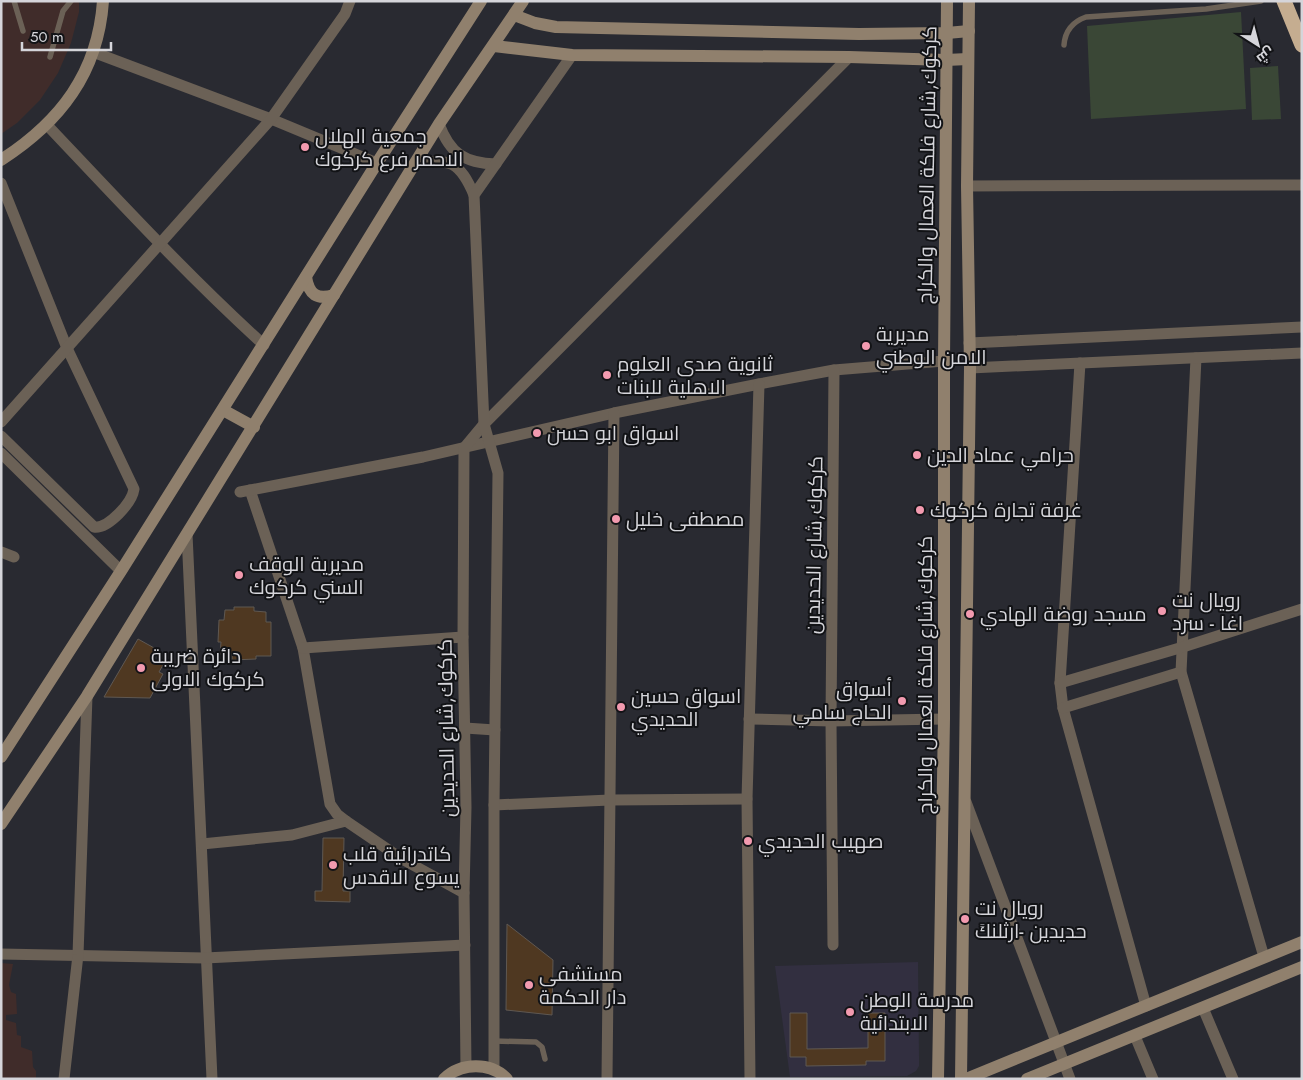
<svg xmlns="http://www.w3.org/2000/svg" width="1303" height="1080" font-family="Jost,Cairo,sans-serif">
  <rect width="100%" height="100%" fill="#292a31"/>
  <g fill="#402c2a">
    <path d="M1 1H79V12L71 43 58 73 40 100 17 123 1 134Z"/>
    <path d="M1 963 13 964 9 985 11 992 16 994 17 1014 6 1015V1020L16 1023 17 1035 21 1036V1047L32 1051 33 1067 36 1071V1079H1Z"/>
  </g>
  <path fill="#322f40" d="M918 962 919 1058V1066L916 1071 907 1076 790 1077 775 966Z"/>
  <g fill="#3a4736">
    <path d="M1241 12 1246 109 1091 119 1087 26Z"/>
    <path d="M1278 66 1281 119 1252 120 1250 68Z"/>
  </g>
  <g fill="#4f3821" stroke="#5f5852">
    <path d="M234 607H254V611L266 612V622H271V656H256V659L232 660V654H220L221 642H218L219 620H224L225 610H234Z"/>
    <path d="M138 639 156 649 151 658 163 665 159 672 163 674 150 698 104 697Z"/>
    <path d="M323 838H344L343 891H350V902L315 901V891H322Z"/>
    <path d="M507 924 553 960 552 1015 506 1010Z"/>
    <path d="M790 1013H807V1049L868 1048V1013H885V1061H866V1065L806 1066V1057H790Z"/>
  </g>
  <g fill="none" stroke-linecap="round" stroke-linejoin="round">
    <g stroke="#6b6156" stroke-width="5.5">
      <path d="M14 1 23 31"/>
      <path d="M1064 45C1065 31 1072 22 1086 17L1206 9 1261 1"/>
      <path d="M50 57 63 11 71 1"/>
      <path d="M494 1041 536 1042 542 1047 545 1059"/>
    </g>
    <g stroke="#6b6156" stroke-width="11">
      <path d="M93 52 271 119 377 163"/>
      <path d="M439 124C450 154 465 163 496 164"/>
      <path d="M47 125C118 200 187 275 264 345"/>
      <path d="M416 163C450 158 460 162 474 195"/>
      <path d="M1 183 67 348 134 489C132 503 108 529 94 527L1 436"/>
      <path d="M967 186 1302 185"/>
      <path d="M969 343 1302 327"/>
      <path d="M1196 358 1181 672 1264 957"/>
      <path d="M1080 363 1060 683 1063 708 1146 1006"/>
      <path d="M970 368 1302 353"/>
      <path d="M1 422 271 119 345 14 350 1"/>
      <path d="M1 453 121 571"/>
      <path d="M250 490 303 648 330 804 337 814 346 821 402 859 464 893"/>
      <path d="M240 492 423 457 614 413 759 384 834 370 944 361"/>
      <path d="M187 534 212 1079"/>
      <path d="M1 552 14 557"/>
      <path d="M303 648 463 637"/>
      <path d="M1060 683 1183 647 1302 609"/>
      <path d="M1063 708 1181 672"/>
      <path d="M749 719 831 721 944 719"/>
      <path d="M465 728 495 730"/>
      <path d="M966 802 1070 1079"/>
      <path d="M494 805 610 800 747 799"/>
      <path d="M202 844 292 835 346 821"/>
      <path d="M833 945 831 721 834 370"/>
      <path d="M1 954 205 958 465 945"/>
      <path d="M1203 1008 1233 1079"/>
      <path d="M1135 1036 1153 1079"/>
      <path d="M466 1067 464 893 466 807 463 637 464 448 484 424 849 57"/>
      <path d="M494 1069V805L498 473 484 424 474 195 572 55"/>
      <path d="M64 1079 78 955 87 696"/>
      <path d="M607 1079 614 413"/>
      <path d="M750 1079 747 799 759 384"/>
    </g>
    <g stroke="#90806d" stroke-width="12">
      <path d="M514 15 535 23 556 27 859 34 947 33 969 31"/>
      <path d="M494 46 572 55 849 57 946 60 968 59"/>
      <path d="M1 160C60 122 98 73 103 1"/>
      <path d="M306 277C309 295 317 300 334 295"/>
      <path d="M223 410 254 427"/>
      <path d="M1 757 121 571 377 163 481 1"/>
      <path d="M1 824 87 696 439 124 523 1"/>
      <path d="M444 1079C461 1062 491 1062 507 1079"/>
      <path d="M938 1079 944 719V361L947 1"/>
      <path d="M961 1079 970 368 967 186 969 1"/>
      <path d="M966 1079 1302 942"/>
      <path d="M1027 1079 1302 967"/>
    </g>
    <path stroke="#c5ad90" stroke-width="15" d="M1284 1 1302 45"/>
  </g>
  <g fill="#f29aaf" stroke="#121316" stroke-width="2">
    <circle cx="305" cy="147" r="5"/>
    <circle cx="866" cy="346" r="5"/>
    <circle cx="607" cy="375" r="5"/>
    <circle cx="537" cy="433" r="5"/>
    <circle cx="917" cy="455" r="5"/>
    <circle cx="920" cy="510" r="5"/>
    <circle cx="616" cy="519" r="5"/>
    <circle cx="239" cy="575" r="5"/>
    <circle cx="1162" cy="611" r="5"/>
    <circle cx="970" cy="614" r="5"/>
    <circle cx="141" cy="668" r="5"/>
    <circle cx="902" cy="701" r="5"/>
    <circle cx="621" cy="707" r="5"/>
    <circle cx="748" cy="841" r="5"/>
    <circle cx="333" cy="865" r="5"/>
    <circle cx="965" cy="919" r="5"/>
    <circle cx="529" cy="985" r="5"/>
    <circle cx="850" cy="1012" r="5"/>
  </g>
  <g text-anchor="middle" stroke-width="4" stroke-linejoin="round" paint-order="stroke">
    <g font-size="20" fill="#d5d5da" stroke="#121316" text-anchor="start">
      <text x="315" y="143">جمعية الهلال<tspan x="315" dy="23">الاحمر فرع كركوك</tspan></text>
      <text x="876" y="341">مديرية<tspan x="876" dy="23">الامن الوطني</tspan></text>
      <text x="617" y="371">ثانوية صدى العلوم<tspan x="617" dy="23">الاهلية للبنات</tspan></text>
      <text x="547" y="440">اسواق ابو حسن</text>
      <text x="927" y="462">حرامي عماد الدين</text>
      <text x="930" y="517">غرفة تجارة كركوك</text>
      <text x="626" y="526">مصطفى خليل</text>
      <text x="249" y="571">مديرية الوقف<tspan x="249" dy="23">السني كركوك</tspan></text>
      <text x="1172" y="607">رويال نت<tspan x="1172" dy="23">اغا - سرد</tspan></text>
      <text x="980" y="621">مسجد روضة الهادي</text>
      <text x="151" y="663">دائرة ضريبة<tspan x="151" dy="23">كركوك الاولى</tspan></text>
      <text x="892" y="696" text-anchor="end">أسواق<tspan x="892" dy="23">الحاج سامي</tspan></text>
      <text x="631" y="703">اسواق حسين<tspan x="631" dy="23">الحديدي</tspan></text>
      <text x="758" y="848">صهيب الحديدي</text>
      <text x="343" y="861">كاتدرائية قلب<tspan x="343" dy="23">يسوع الاقدس</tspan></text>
      <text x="975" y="915">رويال نت<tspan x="975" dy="23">حديدين -ارثلنكً</tspan></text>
      <text x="539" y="981">مستشفى<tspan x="539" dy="23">دار الحكمة</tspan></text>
      <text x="860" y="1007">مدرسة الوطن<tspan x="860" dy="23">الابتدائية</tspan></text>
    </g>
    <g font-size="20" fill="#d5d5da" stroke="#121316">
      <text transform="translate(927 165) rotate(-89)" y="7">كركوك,شارع فلكة العمال والكراج</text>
      <text transform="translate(814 545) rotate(-89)" y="7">كركوك,شارع الحديدين</text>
      <text transform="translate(925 675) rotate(-90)" y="7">كركوك,شارع فلكة العمال والكراج</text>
      <text transform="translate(446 728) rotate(-91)" y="7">كركوك,شارع الحديدين</text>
    </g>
  </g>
  <rect width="1303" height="1080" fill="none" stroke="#d5d5da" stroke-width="5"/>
  <g transform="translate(1258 45) rotate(144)" stroke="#121316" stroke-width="4" paint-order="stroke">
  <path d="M0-4L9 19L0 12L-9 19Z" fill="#d5d5da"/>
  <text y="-8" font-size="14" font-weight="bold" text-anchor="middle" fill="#d5d5da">ش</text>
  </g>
  <path d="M22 42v8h89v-8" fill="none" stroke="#d5d5da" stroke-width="2.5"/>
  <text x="30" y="42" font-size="15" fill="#d5d5da" stroke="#121316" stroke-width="4" paint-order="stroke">50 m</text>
</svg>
